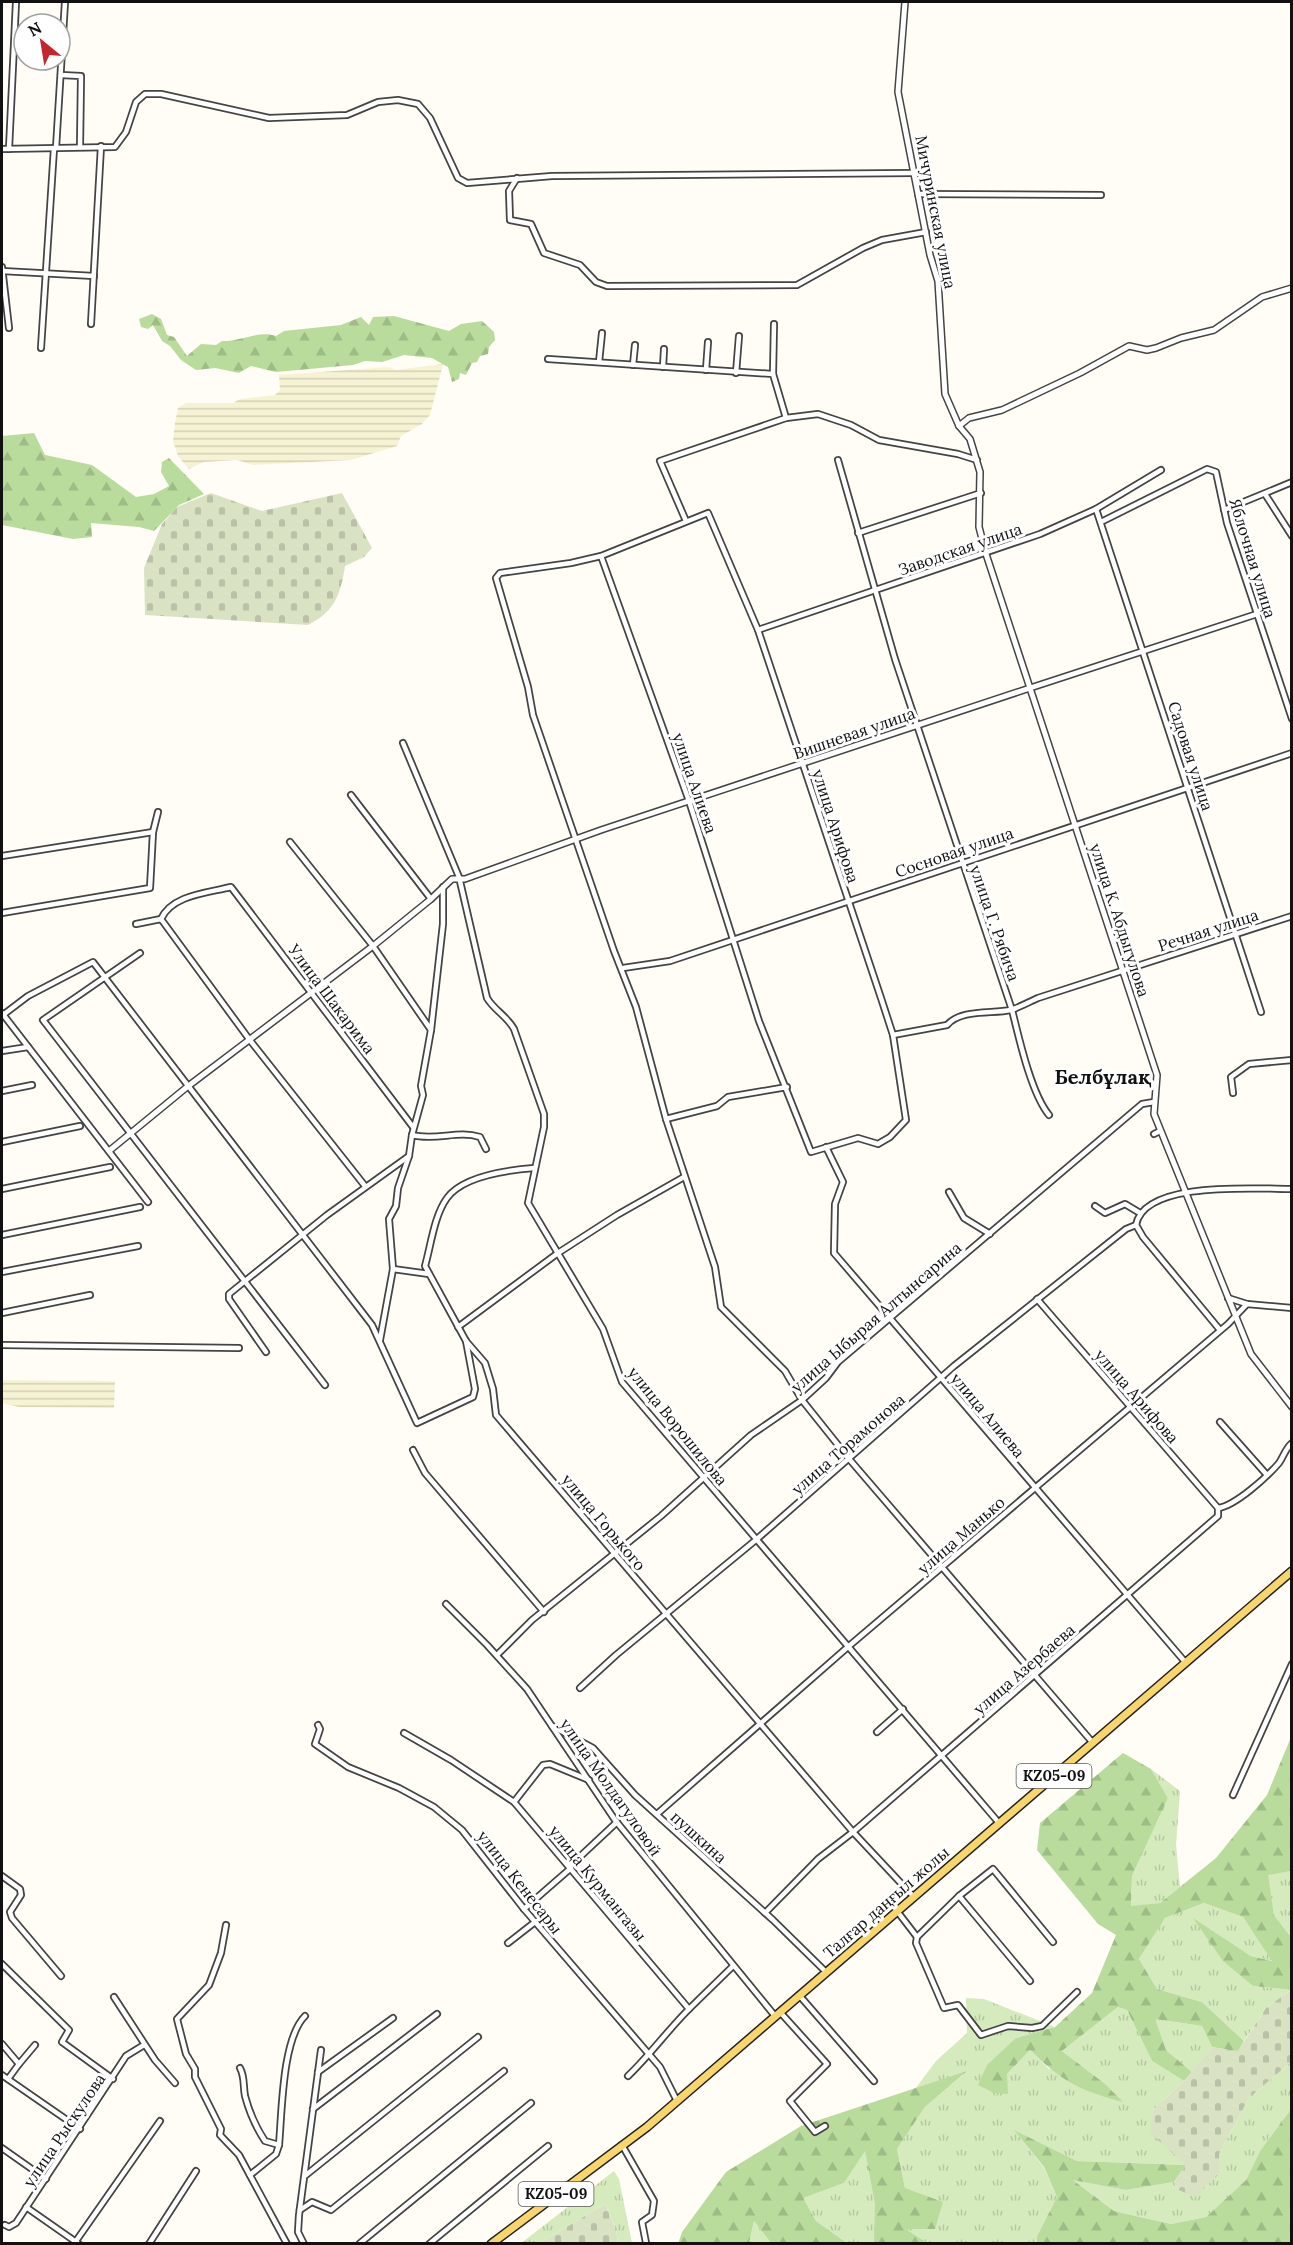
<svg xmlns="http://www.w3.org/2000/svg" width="1293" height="2245" font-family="Lora,serif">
  <defs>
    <pattern id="farmland-rules" width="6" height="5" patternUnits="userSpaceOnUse" patternTransform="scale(1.5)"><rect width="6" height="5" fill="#f6f3d4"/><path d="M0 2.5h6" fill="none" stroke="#d2cfb5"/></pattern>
    <pattern id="grass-tufts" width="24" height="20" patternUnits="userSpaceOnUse" patternTransform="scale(1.5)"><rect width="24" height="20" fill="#d5ebbd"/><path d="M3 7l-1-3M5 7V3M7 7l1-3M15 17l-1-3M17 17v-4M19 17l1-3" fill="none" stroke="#b6c8a1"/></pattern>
    <pattern id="forest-firs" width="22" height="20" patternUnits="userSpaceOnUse" patternTransform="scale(1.5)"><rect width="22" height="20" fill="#b9dc9c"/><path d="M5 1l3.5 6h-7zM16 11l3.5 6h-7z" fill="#9ebc85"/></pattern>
    <pattern id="cemetery-stones" width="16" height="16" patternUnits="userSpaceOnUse" patternTransform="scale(1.5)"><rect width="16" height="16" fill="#d9e3c4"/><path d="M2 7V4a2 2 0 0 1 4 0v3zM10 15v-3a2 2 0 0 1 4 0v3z" fill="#b9c2a7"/></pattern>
  </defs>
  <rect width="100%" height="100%" fill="#fffdf5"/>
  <g fill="url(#farmland-rules)">
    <path d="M443 364 430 415 422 424 401 436 397 446 351 460 253 465 237 460 204 462 189 469 178 456 173 441 175 423 178 408 186 403H233L240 399 275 395 280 390 279 375 389 367 396 370Z"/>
    <path d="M2 1380 115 1381 114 1408 19 1407 2 1403Z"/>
  </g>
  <g fill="url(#grass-tufts)">
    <path d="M1151 1769 1180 1791 1176 1845 1180 1887 1160 1903 1131 1907 1132 1876 1168 1798Z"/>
    <path d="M1291 1871V1937L1274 1915 1267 1874Z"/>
    <path d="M1204 1903 1243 1917 1273 1961 1251 1956 1195 1920 1253 1986 1291 1990 1266 2008 1244 2041 1202 2002 1157 1989 1139 1959 1165 1918Z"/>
    <path d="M966 1998 984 1999 1055 2027 1016 2038 1007 2074 1030 2050 1049 2069 1104 2083 1062 2051 1118 2007 1127 2010 1152 2061 1184 2081 1153 2110 1186 2165 1077 2161 1015 2131 1044 2168 1057 2197 1037 2236V2243H928L904 2229 905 2188 897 2149 925 2107 965 2073 915 2089 936 2061 967 2033Z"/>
    <path d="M1154 2019 1202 2026 1212 2047 1192 2072 1166 2050Z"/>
    <path d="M1291 2062V2109L1260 2151 1246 2180 1206 2217 1171 2224 1114 2211 1072 2179 1126 2190 1174 2182 1179 2190 1219 2174V2154L1249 2098Z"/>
    <path d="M865 2150 875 2205 876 2243H847L816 2221 802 2198 844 2183Z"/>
    <path d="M614 2171 619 2179 632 2243H618L616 2229 605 2204 540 2243 520 2244Z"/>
    <path d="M754 2221 771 2243H749Z"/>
  </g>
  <g fill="url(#forest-firs)">
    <path d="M152 314 161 319 167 335 174 337 187 356 201 344 216 345 222 341C239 342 259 330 276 336L284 331 341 325 361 317 369 325 373 317 394 316 449 331 461 324 482 321 494 332 495 340 489 347 488 354 480 356 477 362 472 363 466 375 460 373 459 379 452 382 448 367 432 358 404 355 382 362 365 361 353 365 276 372 251 366 239 373 215 368 196 370 181 360 170 346 162 341 153 325 148 329 141 327 139 319Z"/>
    <path d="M34 433 45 455 92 465 136 497 154 494 169 486 161 472 162 462 169 458 204 494 179 505 154 531 139 527 91 523 92 537 73 539 2 525V436Z"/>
    <path d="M1291 1737V1871L1268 1875 1274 1915 1291 1937V1990L1253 1986 1223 1961 1193 1918 1251 1956 1272 1961 1243 1917 1204 1903 1165 1918 1139 1959 1157 1989 1202 2002 1244 2041 1238 2052 1212 2047 1202 2026 1155 2019 1166 2050 1192 2072 1184 2081 1152 2061 1127 2010 1118 2007 1062 2051 1104 2083 1123 2102C1081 2091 1061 2081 1030 2050L1007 2074 1008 2094 994 2093 978 2085 987 2065 1016 2038 1055 2027 1092 1993 1116 1935 1098 1924 1037 1850 1040 1823 1123 1753 1151 1769 1168 1798 1132 1876 1131 1906 1160 1903 1216 1858 1267 1795Z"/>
    <path d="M967 2071 925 2107 897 2149 905 2188 943 2202 935 2229H905L928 2243 874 2242 875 2205 865 2151 844 2183 803 2198 816 2221 847 2243H771L754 2221 749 2243 678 2244 682 2232 726 2172 801 2126Z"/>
    <path d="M1291 2109V2243H1037V2236L1057 2197 1044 2167 1014 2130 1077 2161 1186 2165 1174 2182 1126 2190 1073 2180 1114 2211 1171 2224 1206 2217 1246 2180 1260 2151Z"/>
  </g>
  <g fill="url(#cemetery-stones)">
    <path d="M211 493 262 511 342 493 372 548 364 557 345 566C340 596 335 611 308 625L145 615 144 568 162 524 177 507Z"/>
    <path d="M1291 1990V2062L1249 2098 1219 2154V2174L1195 2197 1179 2190 1174 2182 1186 2165 1150 2133 1153 2110 1184 2081 1212 2047 1238 2051 1266 2008Z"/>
    <path d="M605 2204 616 2229 618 2243H540Z"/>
  </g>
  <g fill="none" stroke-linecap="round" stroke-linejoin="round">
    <g stroke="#444" stroke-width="8">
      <g id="minor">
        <path d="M61 75 81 76 80 147"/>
        <path d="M56 148 65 2"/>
        <path d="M2 149 115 147 126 132 136 102 145 94H161L269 118 347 115 378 102 398 100 418 104 430 118 458 178 467 183 552 176 914 173"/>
        <path d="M9 149 16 2"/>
        <path d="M517 178 509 191 510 220 531 224 544 253 580 265 596 282 607 286 797 285 863 248 882 240 926 232"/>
        <path d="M918 194 1101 195"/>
        <path d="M2 267 9 328"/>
        <path d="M2 271 94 276"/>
        <path d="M91 324 101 146"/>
        <path d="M41 348 54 148"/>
        <path d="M548 359 773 374 786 418"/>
        <path d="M599 362 602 333"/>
        <path d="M633 365 635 345"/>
        <path d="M663 367 664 349"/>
        <path d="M706 370 708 342"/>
        <path d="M736 373 739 336"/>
        <path d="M773 374 774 324"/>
        <path d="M838 460 895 659 1012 1010C1019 1038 1031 1093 1049 1115"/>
        <path d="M1265 494 1292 536"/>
        <path d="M1096 509 1261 1012"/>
        <path d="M1224 510 1292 482"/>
        <path d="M686 521 660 461 786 418 818 414 851 425 879 440 958 454 977 460"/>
        <path d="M1101 522 1207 469 1216 472 1227 523 1292 719"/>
        <path d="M858 533 981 493"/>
        <path d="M601 556 689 801 759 1021 811 1152 858 1138 878 1144 890 1137 906 1120 893 1035 881 998 758 630 708 513 601 556 571 563 500 573 496 578 528 687 533 715 614 951 636 1007 666 1119 715 1267 721 1307 785 1371 802 1400 850 1460 1093 1743"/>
        <path d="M758 630 1040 534 1096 509 1161 470"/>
        <path d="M1030 688 1257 614"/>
        <path d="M403 743 459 877 487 998C494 1010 507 1016 514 1029L544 1114V1127L528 1203 603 1329 622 1382 999 1823"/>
        <path d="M351 795 431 899"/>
        <path d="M290 842 373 946 431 1030 421 1086 423 1095 412 1135C436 1141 458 1130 480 1137L486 1149"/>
        <path d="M2 856 153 832"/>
        <path d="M2 913 150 888 153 832 158 812"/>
        <path d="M136 924 161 919"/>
        <path d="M140 953 43 1020 325 1385"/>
        <path d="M623 968 670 961 1292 753"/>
        <path d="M2 1013 148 1202"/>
        <path d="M3 1015 28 996 93 962 372 1325 417 1423 473 1397 475 1389 466 1341"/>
        <path d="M431 1030 443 924V887"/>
        <path d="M893 1035 947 1025C961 1009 991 1014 1011 1010 1020 1007 1029 1002 1038 998L1292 916"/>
        <path d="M2 1051 28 1047"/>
        <path d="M2 1091 32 1085"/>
        <path d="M1233 1093 1231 1077 1249 1064 1292 1060"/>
        <path d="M666 1119 717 1106 728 1097 787 1087"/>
        <path d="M1154 1134 1160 1131"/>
        <path d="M2 1142 80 1126"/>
        <path d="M826 1147 843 1182 835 1204 834 1253 1186 1663"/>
        <path d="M534 1168C509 1170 463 1176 447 1198 434 1216 431 1245 425 1266L466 1341 485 1363 493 1389 496 1415 853 1832 913 1896"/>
        <path d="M365 1186 249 1039 161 919C172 895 207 893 231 887L413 1127"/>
        <path d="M2 1189 110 1167"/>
        <path d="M949 1192 964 1218 990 1234"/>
        <path d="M1095 1206 1105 1213 1125 1204 1140 1213"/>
        <path d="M2 1235 140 1207"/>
        <path d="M393 1269 429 1274"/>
        <path d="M2 1272 138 1246"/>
        <path d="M1228 1298 1247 1304"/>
        <path d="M1037 1299 1218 1508"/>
        <path d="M2 1313 90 1295"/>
        <path d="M458 1327 558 1253 617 1215 684 1177"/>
        <path d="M1220 1330 1143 1237 1136 1225C1144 1180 1257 1189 1292 1189"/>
        <path d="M380 1340 393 1269 389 1219 396 1206 398 1188 409 1156"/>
        <path d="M2 1345 239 1348"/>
        <path d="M266 1352 229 1299V1294L327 1215 409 1156 412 1135"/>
        <path d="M1220 1422 1267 1475"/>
        <path d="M413 1450 425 1473 544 1612"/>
        <path d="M446 1604 487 1645 527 1689 615 1820 775 2016"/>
        <path d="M497 1655 532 1620 661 1516 751 1435 802 1400 826 1378 838 1362 1142 1104 1154 1102"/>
        <path d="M580 1688 616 1655 757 1539 954 1366 1126 1229 1136 1225"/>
        <path d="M318 1725 320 1729 315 1744 348 1767 399 1788 434 1807 462 1830 524 1909 660 2067 677 2101"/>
        <path d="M552 1726 593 1748 635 1795 773 1920 826 1972"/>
        <path d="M877 1732 903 1709"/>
        <path d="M404 1733 451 1760 514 1802 689 2009C667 2031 650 2055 628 2076"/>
        <path d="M1233 1795 1292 1664"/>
        <path d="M514 1802 543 1765 550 1764 589 1780"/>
        <path d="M657 1814 849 1646 1228 1324 1247 1304 1292 1308"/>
        <path d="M570 1866 617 1822"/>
        <path d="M2 1876 20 1889 21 1895 10 1912 12 1918 61 1976"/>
        <path d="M959 1896 993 1869 1053 1942"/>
        <path d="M524 1909 571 1868"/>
        <path d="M897 1911 917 1937 916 1943 944 2008 958 2005 981 2035 1008 2026 1032 2028 1042 2026 1077 1992"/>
        <path d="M765 1913 818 1859 853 1832 1218 1516V1508C1235 1506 1267 1477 1279 1463 1284 1456 1285 1449 1292 1443"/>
        <path d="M226 1925 221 1953 209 1985 177 2019 186 2054 195 2069V2077L221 2129 220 2135 239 2155 287 2244"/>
        <path d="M917 1937 959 1896 1030 1981"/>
        <path d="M508 1943 535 1922"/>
        <path d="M2 1964 69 2030 62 2042 113 2079"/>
        <path d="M799 1995 874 2081"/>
        <path d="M114 1997 155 2060 175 2083"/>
        <path d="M689 2009 732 1967"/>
        <path d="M780 2012 827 2064 790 2101 815 2132 825 2126"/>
        <path d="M2 2044 19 2064 8 2079"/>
        <path d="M19 2064 35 2045"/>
        <path d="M240 2068C245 2077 243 2086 245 2096 249 2111 257 2129 265 2141L279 2145 276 2154 250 2175"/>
        <path d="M318 2072 393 2018"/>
        <path d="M2 2075 80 2129"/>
        <path d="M313 2109 437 2014"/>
        <path d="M279 2145C282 2112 282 2039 305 2016"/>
        <path d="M622 2145 654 2201 652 2215 642 2222 646 2243"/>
        <path d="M2 2148 46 2179"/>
        <path d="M306 2175 478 2037"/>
        <path d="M26 2207 79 2244"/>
        <path d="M300 2210 312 2202 331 2210 504 2071"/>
        <path d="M5 2225 9 2227 16 2223 126 2056 144 2045"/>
        <path d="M76 2241 160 2121"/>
        <path d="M149 2244 196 2171"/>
        <path d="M304 2244 298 2232 299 2215 321 2050"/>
        <path d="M359 2244 531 2103"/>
        <path d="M429 2244 548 2146"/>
      </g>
    </g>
    <g stroke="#444" stroke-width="8">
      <g id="tertiary">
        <path d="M905 2 898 92 930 255 938 281 945 394 959 426 970 439 980 472 979 527 986 554 1157 1075 1154 1114 1251 1354 1292 1407"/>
        <path d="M959 426 969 418 1002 410 1080 373 1129 346 1147 350 1156 348 1181 338 1214 330 1262 297 1292 288"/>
        <path d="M109 1151 187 1087 373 946 431 899 452 879H465L601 830 1030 688"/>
      </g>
    </g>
    <g stroke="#222" stroke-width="10">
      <path id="primary" d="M491 2244 647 2127 1292 1571"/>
    </g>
    <use href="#minor" stroke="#fff" stroke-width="4.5"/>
    <use href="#tertiary" stroke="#fff" stroke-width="5"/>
    <use href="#primary" stroke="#f9d66b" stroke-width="7"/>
  </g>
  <g text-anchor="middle" stroke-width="6" stroke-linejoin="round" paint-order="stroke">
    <g fill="#fff" stroke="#585858" stroke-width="1.5">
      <rect x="1016.5" y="1764" width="75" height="24" rx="4.5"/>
      <rect x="518.5" y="2182" width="75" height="24" rx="4.5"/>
    </g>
    <g font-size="15" font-weight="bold" fill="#111">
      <text x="1054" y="1781">KZ05-09</text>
      <text x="556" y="2199">KZ05-09</text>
    </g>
    <g font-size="16" fill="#111" stroke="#fff">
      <text transform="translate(936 212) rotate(79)" y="6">Мичуринская улица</text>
      <text transform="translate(960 549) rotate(-19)" y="6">Заводская улица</text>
      <text transform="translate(1253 558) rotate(73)" y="6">Яблочная улица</text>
      <text transform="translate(854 733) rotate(-19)" y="6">Вишневая улица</text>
      <text transform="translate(1191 756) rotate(72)" y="6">Садовая улица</text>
      <text transform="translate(695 783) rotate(71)" y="6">улица Алиева</text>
      <text transform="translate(836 826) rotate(72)" y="6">улица Арифова</text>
      <text transform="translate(954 852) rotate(-19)" y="6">Сосновая улица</text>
      <text transform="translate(1120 920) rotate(72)" y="6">улица К. Абдыгулова</text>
      <text transform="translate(995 923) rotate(71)" y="6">улица Г. Рябича</text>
      <text transform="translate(1208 930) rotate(-18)" y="6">Речная улица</text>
      <text transform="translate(332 999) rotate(53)" y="6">Улица Шакарима</text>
      <text transform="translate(876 1317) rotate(-41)" y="6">улица Ыбырая Алтынсарина</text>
      <text transform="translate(1137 1396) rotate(49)" y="6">улица Арифова</text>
      <text transform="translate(988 1415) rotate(50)" y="6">улица Алиева</text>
      <text transform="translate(678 1426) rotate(51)" y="6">улица Ворошилова</text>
      <text transform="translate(848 1444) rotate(-41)" y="6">улица Торамонова</text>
      <text transform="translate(604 1522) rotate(50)" y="6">улица Горького</text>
      <text transform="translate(961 1535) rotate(-41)" y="6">улица Манько</text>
      <text transform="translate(1024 1669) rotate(-41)" y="6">улица Азербаева</text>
      <text transform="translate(611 1787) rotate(55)" y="6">улица Молдагуловой</text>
      <text transform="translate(699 1837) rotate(42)" y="6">пушкина</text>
      <text transform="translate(520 1882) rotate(52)" y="6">улица Кенесары</text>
      <text transform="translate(598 1883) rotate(51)" y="6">улица Курмангазы</text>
      <text transform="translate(886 1902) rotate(-41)" y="6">Талғар даңғыл жолы</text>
      <text transform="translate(64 2130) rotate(-56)" y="6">улица Рыскулова</text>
    </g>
    <g font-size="20" font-weight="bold" fill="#111" stroke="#fff">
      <text x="1103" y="1084">Белбұлақ</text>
    </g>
  </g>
  <rect width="1293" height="2245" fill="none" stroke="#111111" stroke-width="6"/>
  <g transform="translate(42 42) rotate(330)"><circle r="28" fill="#ffffff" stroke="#a0a0a0" stroke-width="1.5"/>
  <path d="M0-4.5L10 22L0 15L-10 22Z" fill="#c4262e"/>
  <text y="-9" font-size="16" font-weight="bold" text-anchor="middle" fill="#111111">N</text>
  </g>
</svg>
